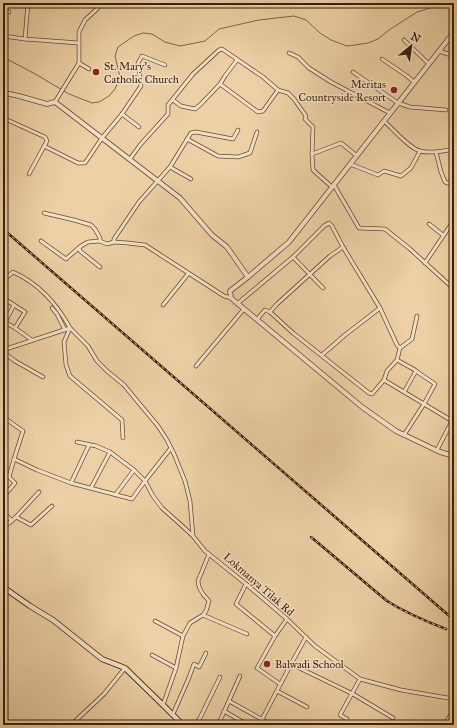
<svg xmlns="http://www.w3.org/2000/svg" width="457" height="728" font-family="'IM FELL Great Primer',serif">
  <rect width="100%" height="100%" fill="#edd0a5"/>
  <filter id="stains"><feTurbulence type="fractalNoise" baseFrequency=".005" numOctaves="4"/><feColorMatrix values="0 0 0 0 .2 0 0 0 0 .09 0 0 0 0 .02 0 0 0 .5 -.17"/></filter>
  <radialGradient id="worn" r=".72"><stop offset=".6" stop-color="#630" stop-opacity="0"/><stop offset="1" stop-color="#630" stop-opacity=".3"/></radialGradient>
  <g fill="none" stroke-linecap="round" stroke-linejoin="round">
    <path stroke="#80654a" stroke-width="1" d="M3 57 37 75 69 94 92 103 99 102 109 96 115 89 120 77 115 56 118 47 134 36 143 33 152 34 165 42 180 46 205 41 219 29 259 20 294 16 306 20 320 33 331 40 347 46 355 45 368 43 378 39 389 30 417 12 440 5H454"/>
    <g stroke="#664b34" stroke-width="4.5">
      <g id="minor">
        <path d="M3 10 9 12"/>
        <path d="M3 36 25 39 79 43"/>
        <path d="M25 39 28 3"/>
        <path d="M404 40 429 64"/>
        <path d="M439 51 454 56"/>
        <path d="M289 53 298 57 309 68 331 82 390 113"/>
        <path d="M382 59 407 76 414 82"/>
        <path d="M79 63 89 69"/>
        <path d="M353 72 398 103 410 107 446 110"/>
        <path d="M220 84 258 112 263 111 278 90"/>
        <path d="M173 100 181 106 195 109 200 105 220 84 225 76 237 60"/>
        <path d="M55 102 79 63V32L85 20 98 8V3"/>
        <path d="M122 114 139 127"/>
        <path d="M3 118 45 137 47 141 29 174"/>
        <path d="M384 121C393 129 409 148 420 151 430 154 444 151 454 149"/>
        <path d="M187 139 218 156 238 157 250 153 257 132"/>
        <path d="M44 146 78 163"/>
        <path d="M436 152 441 172 445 182 447 183 454 182"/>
        <path d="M312 154 341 143 357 156"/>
        <path d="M130 159 140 145 168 114V105L193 74 219 50 222 49 263 77 278 90 288 93 294 99 306 116 305 119 313 127 312 154 313 170 332 187"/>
        <path d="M78 163H85L102 138 122 114 141 86 138 63 142 56 165 65"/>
        <path d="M350 164 378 175 384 171 401 176 411 168 420 151"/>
        <path d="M170 167 191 179"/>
        <path d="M334 185 359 228 385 229 410 249 454 289"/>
        <path d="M44 213 74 220 91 225 95 229 100 238V241"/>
        <path d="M429 224 443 235"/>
        <path d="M41 241 66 259 81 246 88 242 100 241 107 244 114 242 128 243 145 245 224 296 231 298"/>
        <path d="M114 242V239L139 202 170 167 191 133 196 132 233 139 238 130"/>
        <path d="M79 248 80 251 100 267"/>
        <path d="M293 257 323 288"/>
        <path d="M425 263 454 220"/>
        <path d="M3 283 6 278 13 272C38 283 57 304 70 328L64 342 66 365 70 376 122 420 123 438"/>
        <path d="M451 287 454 281"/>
        <path d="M3 298 25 312 15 328 3 321"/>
        <path d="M237 304 293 257 324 226 329 223 332 226 343 247 380 308 397 345 400 348"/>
        <path d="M163 305 188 274"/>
        <path d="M52 308 57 314 65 330"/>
        <path d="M270 312 277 304 330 256 343 247"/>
        <path d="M257 320 259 317 265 310 270 312 293 333 369 393 372 394 384 380 387 371 397 360 400 348 412 339 417 316"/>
        <path d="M5 322 14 305"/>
        <path d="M15 328 32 340"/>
        <path d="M3 350 70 328 88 346 97 361 107 371 124 385 138 402 158 426 167 440 174 454 185 481 190 501 193 536"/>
        <path d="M3 352 15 361 43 377"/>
        <path d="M322 355 345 335 380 308"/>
        <path d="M397 360 415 370 416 371 435 384 424 404 404 435"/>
        <path d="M196 366 244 309"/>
        <path d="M384 380 454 422"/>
        <path d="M404 392 416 371"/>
        <path d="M3 417 23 431 14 459 9 477 15 483 3 497"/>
        <path d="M77 442 96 446 110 452 134 470 145 481 153 496 162 508 179 523 193 536 205 551 246 584 287 619 315 646 360 679 401 690 454 699"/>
        <path d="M437 450 452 421"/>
        <path d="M14 459 37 470 71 483 132 499 145 481 171 448"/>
        <path d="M71 483 89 445"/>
        <path d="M91 488 110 452"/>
        <path d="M116 494 134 470"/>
        <path d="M3 512 12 521"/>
        <path d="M16 517 31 525 52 506"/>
        <path d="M3 528 16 517 39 492"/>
        <path d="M246 584 236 604 275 636"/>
        <path d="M203 615 247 634"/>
        <path d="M155 621 183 636"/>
        <path d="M152 655 176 668"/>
        <path d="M291 664 353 694 393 718"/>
        <path d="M280 684 257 668 275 636 287 619"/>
        <path d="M277 691 307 707"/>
        <path d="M229 701 272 725"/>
        <path d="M163 705 176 668 183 636 190 623 203 615 206 611 209 601C203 595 198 589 198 581L209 554"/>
        <path d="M224 711 248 725"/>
        <path d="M173 714 188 680 194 664 199 667 206 653"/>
        <path d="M347 719 340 715 360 679"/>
        <path d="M219 723 240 676"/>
        <path d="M71 725 104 694 125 668"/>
        <path d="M175 725 179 721"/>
        <path d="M195 725 200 718 220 677"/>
        <path d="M259 725 291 664 306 637"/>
        <path d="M444 725 454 710"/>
      </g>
    </g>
    <g stroke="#664b34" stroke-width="5.5">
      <g id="tertiary">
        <path d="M3 93H5L19 96 47 104 55 102 180 198 212 235 227 247 248 277 289 242 454 32"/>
        <path d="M248 277 230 291 231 298 362 407 396 431 440 452 454 456"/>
      </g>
    </g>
    <g stroke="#391f0e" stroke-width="6">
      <path id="secondary" d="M3 587 30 606 53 620 102 659 125 668 163 705 183 725"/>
    </g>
    <use href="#minor" stroke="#f3e0c4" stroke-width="3"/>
    <use href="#tertiary" stroke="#f3e0c4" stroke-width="4"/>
    <use href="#secondary" stroke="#f3e0c4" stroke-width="4.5"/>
    <g stroke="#391f0e" stroke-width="2.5">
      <g id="rail">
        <path d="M3 229 454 620"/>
        <path d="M311 537 387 601C406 613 425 621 446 629"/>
      </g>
    </g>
    <use href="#rail" stroke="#f3e0c4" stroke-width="1" stroke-dasharray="3" stroke-linecap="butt"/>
  </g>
  <g fill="#8f2418" stroke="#f3e0c4" stroke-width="1.5">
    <circle cx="96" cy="72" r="4"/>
    <circle cx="394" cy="90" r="4"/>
    <circle cx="267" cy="664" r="4"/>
  </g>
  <g text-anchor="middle" stroke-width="3" stroke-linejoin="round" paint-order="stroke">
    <g font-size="11" fill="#391f0e" stroke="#f3e0c4" text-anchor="start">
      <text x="104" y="70">St. Mary's<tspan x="104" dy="13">Catholic Church</tspan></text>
      <text x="386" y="88" text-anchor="end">Meritas<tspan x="386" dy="13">Countryside Resort</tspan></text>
      <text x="275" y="668">Balwadi School</text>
    </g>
    <g font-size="11" fill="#391f0e" stroke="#f3e0c4">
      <text transform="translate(259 584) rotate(41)" y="4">Lokmanya Tilak Rd</text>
    </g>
  </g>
  <rect width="457" height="728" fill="none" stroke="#edd0a5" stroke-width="16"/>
  <rect x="4" y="4" width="449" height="720" fill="none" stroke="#391f0e" stroke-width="2"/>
  <rect x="8" y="8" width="441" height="712" fill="none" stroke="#391f0e"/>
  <g transform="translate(411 46) rotate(29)" stroke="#f3e0c4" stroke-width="3" paint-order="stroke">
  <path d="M0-3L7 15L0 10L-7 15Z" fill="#391f0e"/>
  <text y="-6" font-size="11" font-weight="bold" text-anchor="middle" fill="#391f0e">N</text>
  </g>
  <rect width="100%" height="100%" filter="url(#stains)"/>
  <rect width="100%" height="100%" fill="url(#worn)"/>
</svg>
